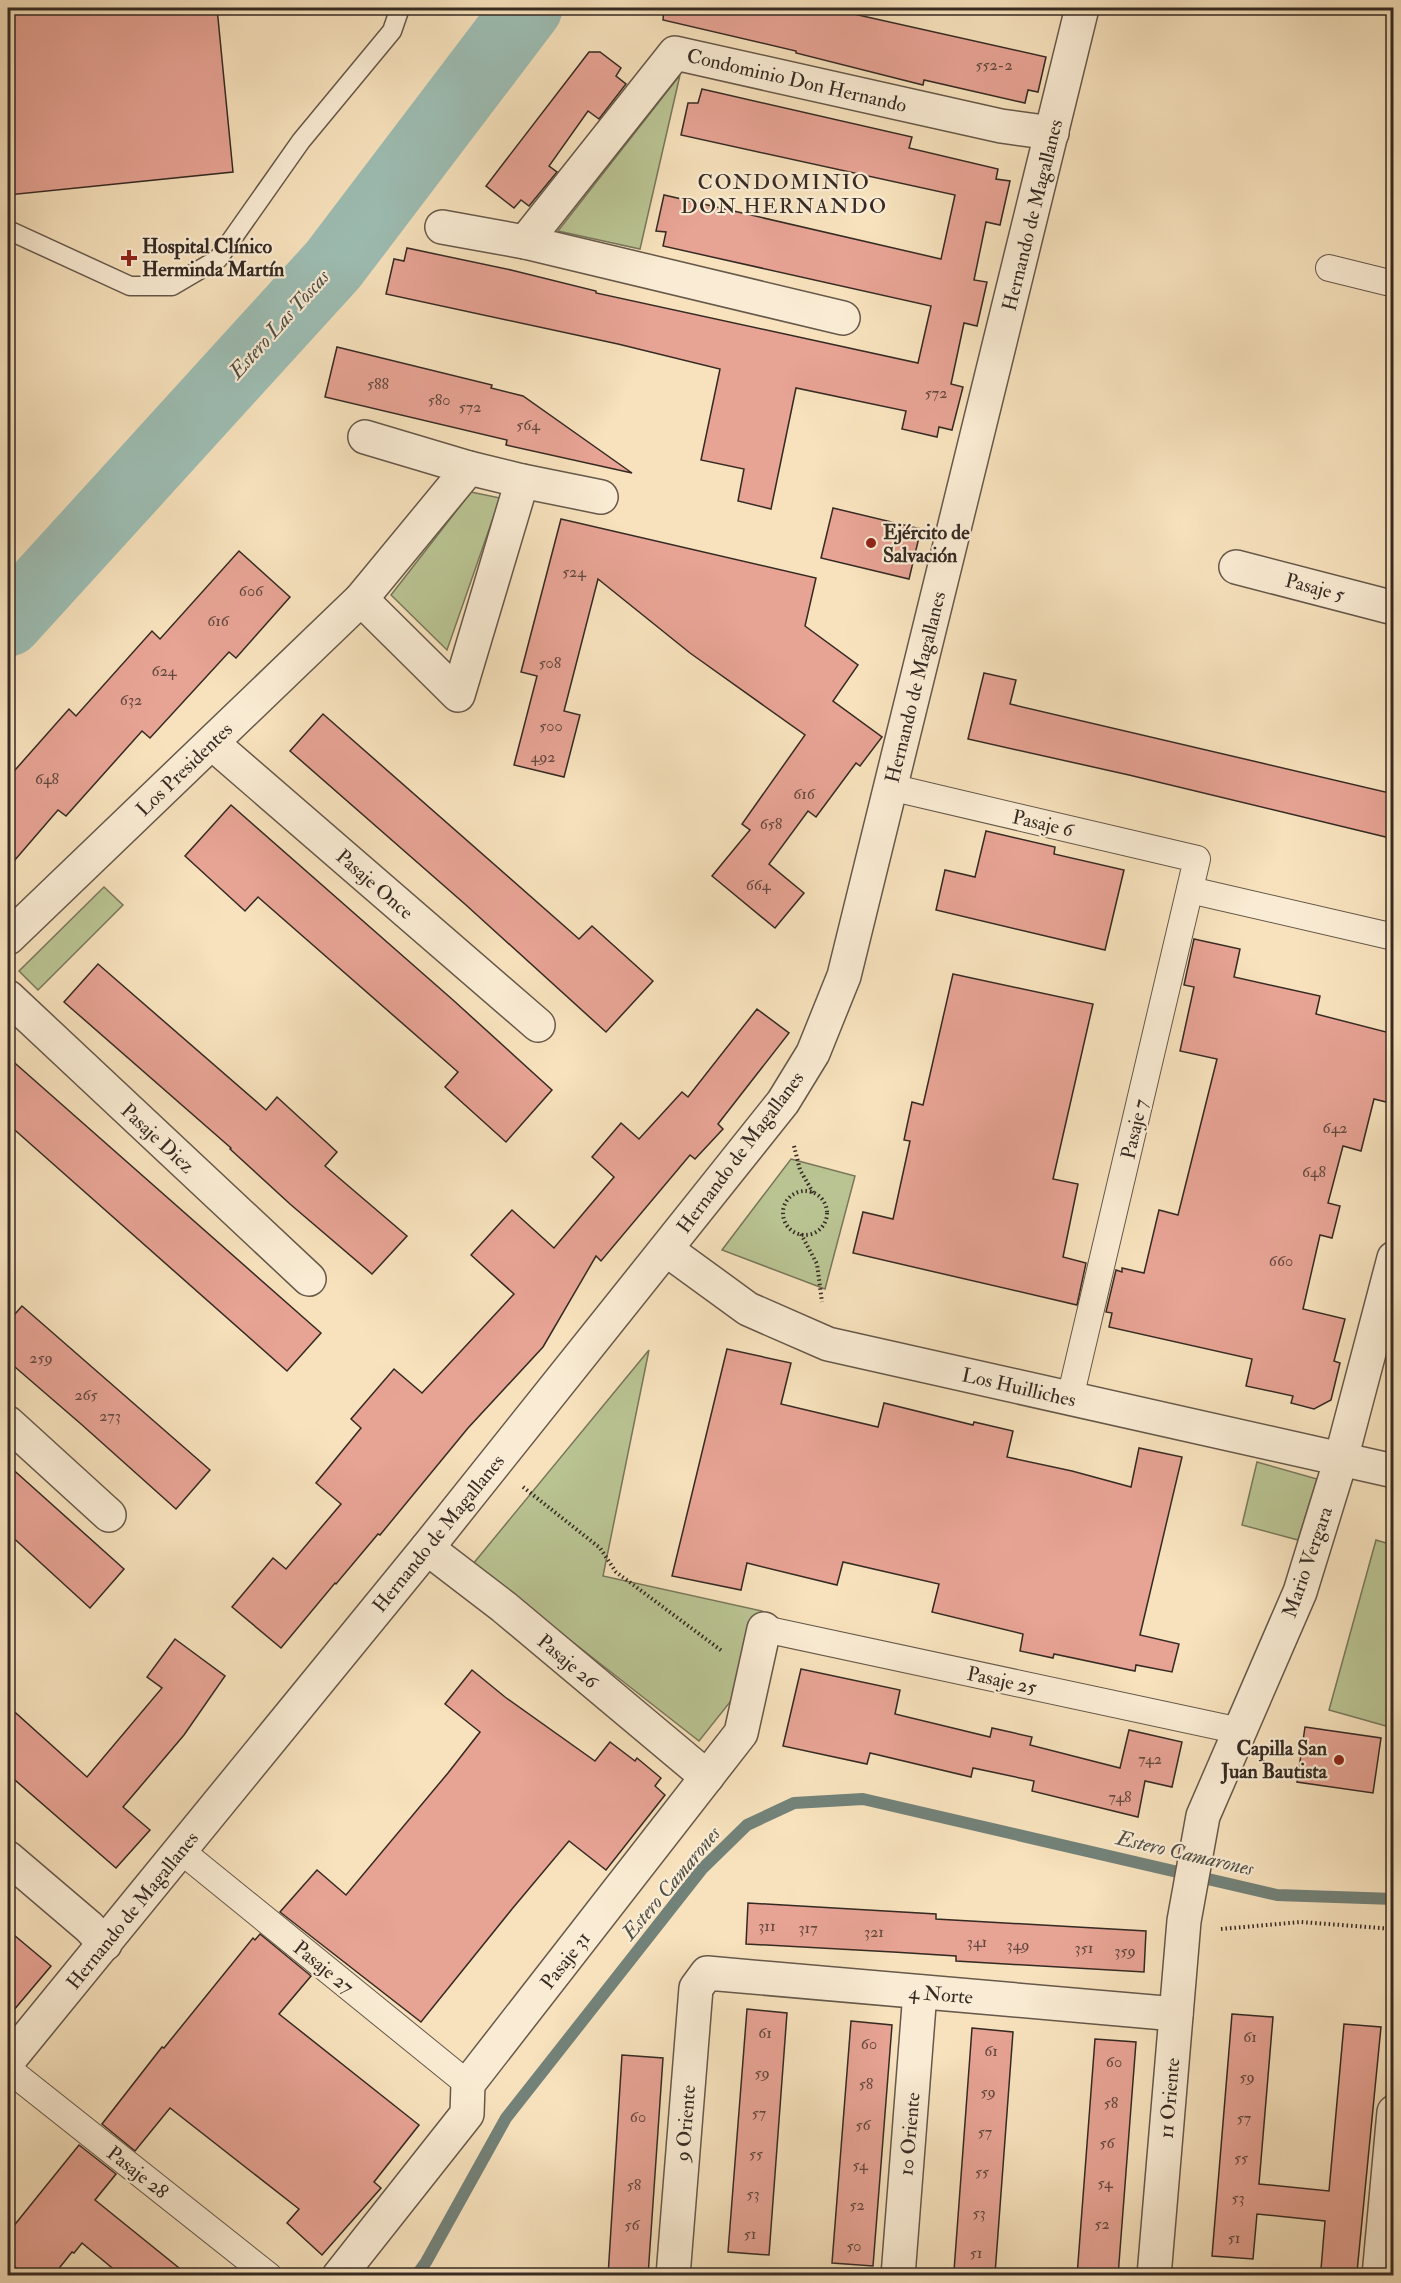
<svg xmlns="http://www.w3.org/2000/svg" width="1401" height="2283" font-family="'IM FELL Double Pica',serif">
  <rect width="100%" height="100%" fill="#f7e2bd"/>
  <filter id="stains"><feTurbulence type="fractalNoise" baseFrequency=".00333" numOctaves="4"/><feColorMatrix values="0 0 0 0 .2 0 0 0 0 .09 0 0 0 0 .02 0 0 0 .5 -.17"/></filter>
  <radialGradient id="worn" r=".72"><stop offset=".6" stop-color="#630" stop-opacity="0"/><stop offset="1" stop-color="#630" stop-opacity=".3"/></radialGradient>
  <g fill="#bac493" stroke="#78775b" stroke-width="1.5">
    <path d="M680 75 640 249 558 231Z"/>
    <path d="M471 492 500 498 447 650 391 595Z"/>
    <path d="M104 887 123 905 38 990 19 971Z"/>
    <path d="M791 1159 855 1176 825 1289 722 1250Z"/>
    <path d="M649 1350 603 1576 762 1611 746 1682 699 1741 473 1564Z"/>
    <path d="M1257 1462 1317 1479 1298 1540 1242 1525Z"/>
    <path d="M1376 1540 1393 1545V1728L1329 1710Z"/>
  </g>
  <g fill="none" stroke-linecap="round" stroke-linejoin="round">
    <path stroke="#738279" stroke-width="12" d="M416 2276 426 2262 506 2118 702 1869 747 1825 794 1803 863 1799 1277 1895 1394 1899"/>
    <path stroke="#9dbdb3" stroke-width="69" d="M8 622 333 265 528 8"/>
  </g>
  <g fill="#e7a394" stroke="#352a23" stroke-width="1.5">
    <path d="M8 8H217L233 172 8 195Z"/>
    <path d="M664 8H827L1046 57 1038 92 1028 90 1025 103 924 80 923 85 796 53V51L663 20Z"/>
    <path d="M589 52H600L621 68 616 76 626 84 599 119 588 111 549 166 557 172 529 206 521 200 514 208 486 186Z"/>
    <path d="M702 89 912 137 909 148 998 169 996 179 1010 181 1000 225 986 222 974 280 987 282 977 326 964 323 951 384 963 387 952 430 939 427 937 437 902 429 906 411 796 388 771 509 738 501 744 469 701 460 720 369 618 344 386 294 394 259 404 261 407 248 511 270 596 291V293L918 363 931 306 663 246 666 232 656 231 664 195 941 259 955 195 681 135 688 103H698Z"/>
    <path d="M337 347 492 385 491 388 523 396 632 473 506 445 507 440 325 397Z"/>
    <path d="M833 508 921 529 909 579 821 558Z"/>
    <path d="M561 519 816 578 805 626 858 665 833 701 882 737 860 766 856 763 816 817 808 811 769 864 804 893 775 928 712 876 750 830 742 824 805 735 690 653 598 579 564 711 580 715 564 777 514 765 537 676 521 672Z"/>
    <path d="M239 551 290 597 236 658 229 652 150 738 142 731 66 816 58 810 8 868V778L69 709 76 716 152 631 160 639Z"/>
    <path d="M984 673 1016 680 1010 704 1394 794V839L1129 775 968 739Z"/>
    <path d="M323 714 579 939 592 926 653 981 606 1032 466 905 290 751Z"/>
    <path d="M231 805 453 1000 552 1090 506 1142 445 1087 458 1072 258 897 245 911 185 856Z"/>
    <path d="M986 831 1055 847 1054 854 1124 870 1105 950 936 910 945 870 975 877Z"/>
    <path d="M1194 939 1240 949 1234 977 1320 996 1316 1014 1394 1034V1104L1374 1099 1361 1151 1343 1146 1328 1203 1340 1206 1332 1238 1320 1235 1303 1309 1345 1319 1334 1361 1340 1363 1331 1400 1314 1409 1291 1403 1293 1396 1246 1386 1252 1359 1109 1327 1112 1313 1106 1312 1116 1270 1122 1272V1268L1144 1273 1159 1210 1178 1215 1217 1059 1180 1051 1194 987 1184 985Z"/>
    <path d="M98 964 266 1110 277 1097 337 1152 325 1166 407 1236 372 1274 290 1204 230 1149 231 1148 64 1002Z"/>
    <path d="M953 974 1093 1004 1053 1179 1078 1184 1063 1257 1086 1263 1077 1305 853 1253 863 1212 893 1219 910 1141 904 1140 912 1102 923 1105Z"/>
    <path d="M757 1009 789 1033 718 1124 723 1129 695 1159 690 1155 601 1261 596 1256 543 1347 468 1428 380 1535 378 1534 336 1584 335 1583 281 1648 232 1607 273 1558 286 1569 341 1504 316 1483 361 1428 351 1419 394 1369 422 1393 514 1294 471 1255 512 1210 554 1248 614 1177 592 1157 621 1123 639 1139 682 1092 688 1097Z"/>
    <path d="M8 1057 321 1333 287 1371 8 1124Z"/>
    <path d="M22 1306 210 1470 176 1509 81 1424 8 1361V1322Z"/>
    <path d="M727 1349 791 1363 781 1404 878 1427 884 1403 973 1425 974 1422 1013 1431 1007 1457 1072 1471 1131 1487 1139 1448 1182 1457 1140 1635 1179 1644 1172 1672 1136 1665 1135 1671 1054 1654 1053 1658 1020 1651 1023 1634 932 1612 939 1584 843 1562 837 1585 747 1563 741 1590 672 1576Z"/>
    <path d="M8 1465 124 1569 90 1608 8 1533Z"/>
    <path d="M175 1639 225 1676 184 1735 123 1807 150 1830 116 1868 8 1774V1706L87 1777 162 1688 147 1677Z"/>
    <path d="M801 1669 900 1690 895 1714 990 1737 992 1728 1032 1737 1030 1745 1120 1768 1129 1730 1182 1742 1172 1787 1145 1781 1138 1817 1032 1791 1034 1781 973 1768 971 1777 870 1753 867 1764 783 1746Z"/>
    <path d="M472 1670 505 1697 595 1761 610 1742 635 1761 637 1758 661 1778 655 1786 665 1795 606 1870 569 1841 512 1909 421 2022 280 1912 317 1870 346 1895 448 1773 480 1732 445 1704Z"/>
    <path d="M1305 1727 1381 1738 1373 1793 1297 1782Z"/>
    <path d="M748 1903 936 1914V1919L1146 1931 1144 1972 956 1961V1956L893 1952 746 1944Z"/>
    <path d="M8 1930 51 1966 8 2017Z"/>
    <path d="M260 1934 311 1976 279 2014 419 2125 374 2182 381 2188 322 2255 287 2223 299 2209 170 2108 135 2151 102 2124 162 2047 164 2048 253 1938 255 1940Z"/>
    <path d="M747 2009 787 2013 769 2255 728 2252Z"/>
    <path d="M1232 2014 1273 2017 1259 2184 1329 2191 1344 2024 1381 2027 1357 2272 1321 2269 1325 2221 1257 2214 1253 2259 1212 2256Z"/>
    <path d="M851 2021 892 2025 873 2266 832 2263Z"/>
    <path d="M972 2028 1013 2032 995 2274 954 2271Z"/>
    <path d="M1095 2039 1136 2042 1118 2276H1077Z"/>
    <path d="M622 2055 663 2058 648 2276H608Z"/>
    <path d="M79 2145 116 2174 95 2200 189 2276H122L82 2243 74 2253 72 2252 53 2276H26L8 2261V2233Z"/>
  </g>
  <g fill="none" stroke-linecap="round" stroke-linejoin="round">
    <g stroke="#66584a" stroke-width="21">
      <path id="service" d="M8 230 130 286H172L218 259 301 141 392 31 400 8"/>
    </g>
    <g stroke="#66584a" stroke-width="28">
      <g id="pedestrian">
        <path d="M1329 268 1394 284"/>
        <path d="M890 787 1197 859 1070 1398"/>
        <path d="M1190 890 1394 937"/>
        <path d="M764 1629 1240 1731"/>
        <path d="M180 1850 468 2084"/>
        <path d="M8 2069 269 2276"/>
      </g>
    </g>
    <g stroke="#66584a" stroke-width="36">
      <g id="minor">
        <path d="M442 227 525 242"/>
        <path d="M843 318 525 242 675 53 1001 126 1052 133"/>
        <path d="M365 437 469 468 522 481 601 497"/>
        <path d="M1236 567 1394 608"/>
        <path d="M361 599 458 695 522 481"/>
        <path d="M212 743 538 1025"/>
        <path d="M8 938 361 599 469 468"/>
        <path d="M8 997 309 1279"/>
        <path d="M667 1250 748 1309 828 1344 1394 1471"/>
        <path d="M8 1423 109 1515"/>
        <path d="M427 1548 504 1607 707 1777"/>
        <path d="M8 1858 89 1927 105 1944"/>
        <path d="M8 2061 427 1548 783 1102 813 1053 844 976 1082 8"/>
        <path d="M339 2276 467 2114 468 2084 741 1733 764 1629"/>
        <path d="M673 2276 696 1988 707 1973 1176 2014"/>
        <path d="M898 2276 920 1992"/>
        <path d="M1379 2276 1394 2112"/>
      </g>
    </g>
    <g stroke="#66584a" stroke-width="36">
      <path id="tertiary" d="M1154 2276 1184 1921 1203 1816 1300 1592 1341 1459 1394 1258"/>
    </g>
    <g stroke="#352a23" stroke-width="4" stroke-dasharray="1.5 3" stroke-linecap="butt">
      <path d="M794 1146 800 1170 814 1194"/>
      <circle cx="805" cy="1213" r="22"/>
      <path d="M801 1234 817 1264 822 1302"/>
      <path d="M523 1487 600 1548 616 1572 722 1651"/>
      <path d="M1221 1929 1301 1922 1394 1929"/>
    </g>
    <use href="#service" stroke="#faecd4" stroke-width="18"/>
    <use href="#pedestrian" stroke="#faecd4" stroke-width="26"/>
    <use href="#minor" stroke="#faecd4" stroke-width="33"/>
    <use href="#tertiary" stroke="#faecd4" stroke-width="33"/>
  </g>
  <g fill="#8f2418" stroke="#faecd4" stroke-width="2">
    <path d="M126 249h6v6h6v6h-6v6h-6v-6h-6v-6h6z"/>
    <circle cx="871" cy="543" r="6"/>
    <circle cx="1339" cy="1760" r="6"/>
  </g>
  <g text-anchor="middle" stroke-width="4.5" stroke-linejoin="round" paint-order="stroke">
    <g font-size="16" fill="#62483f">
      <text x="994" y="70">552-2</text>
      <text x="378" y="389">588</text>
      <text x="936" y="398">572</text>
      <text x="439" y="405">580</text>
      <text x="470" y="412">572</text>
      <text x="528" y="430">564</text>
      <text x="574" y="577">524</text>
      <text x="251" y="596">606</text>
      <text x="218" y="626">616</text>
      <text x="550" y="668">508</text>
      <text x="164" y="676">624</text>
      <text x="131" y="705">632</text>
      <text x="551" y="731">500</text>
      <text x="543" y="762">492</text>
      <text x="47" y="784">648</text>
      <text x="804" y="799">616</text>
      <text x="771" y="829">658</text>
      <text x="758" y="890">664</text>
      <text x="1335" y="1133">642</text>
      <text x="1314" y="1177">648</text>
      <text x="1281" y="1266">660</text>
      <text x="41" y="1363">259</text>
      <text x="86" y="1400">265</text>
      <text x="110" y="1421">273</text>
      <text x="1150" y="1764">742</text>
      <text x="1120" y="1802">748</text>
      <text x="767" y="1931">311</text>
      <text x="808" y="1933">317</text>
      <text x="874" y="1937">321</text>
      <text x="977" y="1947">341</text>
      <text x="1018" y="1950">349</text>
      <text x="1084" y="1953">351</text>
      <text x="1125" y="1956">359</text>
      <text x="765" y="2038">61</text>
      <text x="1250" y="2042">61</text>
      <text x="869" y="2049">60</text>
      <text x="991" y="2056">61</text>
      <text x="1114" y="2067">60</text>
      <text x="762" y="2078">59</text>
      <text x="1247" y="2082">59</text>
      <text x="866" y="2089">58</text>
      <text x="988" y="2097">59</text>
      <text x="1111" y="2108">58</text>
      <text x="759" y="2118">57</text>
      <text x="638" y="2122">60</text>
      <text x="1244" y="2123">57</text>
      <text x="863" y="2130">56</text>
      <text x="985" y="2137">57</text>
      <text x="1107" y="2148">56</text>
      <text x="756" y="2159">55</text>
      <text x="1241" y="2163">55</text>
      <text x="860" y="2170">54</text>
      <text x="982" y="2177">55</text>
      <text x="1105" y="2188">54</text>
      <text x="634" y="2190">58</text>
      <text x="753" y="2199">53</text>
      <text x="1238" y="2203">53</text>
      <text x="857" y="2210">52</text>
      <text x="979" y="2218">53</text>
      <text x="1102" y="2229">52</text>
      <text x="632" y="2230">56</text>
      <text x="750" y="2239">51</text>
      <text x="1234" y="2243">51</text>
      <text x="854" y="2251">50</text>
      <text x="976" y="2258">51</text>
    </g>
    <g font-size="20" fill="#352a23" stroke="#faecd4">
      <text transform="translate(797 80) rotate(13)" y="7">Condominio Don Hernando</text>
      <text transform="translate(1032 215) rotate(-76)" y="7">Hernando de Magallanes</text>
      <text transform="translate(1315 587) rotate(15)" y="7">Pasaje 5</text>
      <text transform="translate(915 687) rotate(-76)" y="7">Hernando de Magallanes</text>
      <text transform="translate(184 769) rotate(-44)" y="7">Los Presidentes</text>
      <text transform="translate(1043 823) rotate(13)" y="7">Pasaje 6</text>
      <text transform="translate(375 884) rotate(41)" y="7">Pasaje Once</text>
      <text transform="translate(1134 1129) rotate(-77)" y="7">Pasaje 7</text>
      <text transform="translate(158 1138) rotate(43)" y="7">Pasaje Diez</text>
      <text transform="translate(740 1152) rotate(-53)" y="7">Hernando de Magallanes</text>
      <text transform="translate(1019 1387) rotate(13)" y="7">Los Huilliches</text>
      <text transform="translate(438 1533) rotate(-51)" y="7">Hernando de Magallanes</text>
      <text transform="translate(1307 1562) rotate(-71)" y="7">Mario Vergara</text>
      <text transform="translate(568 1661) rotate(40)" y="7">Pasaje 26</text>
      <text transform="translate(1002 1680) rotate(12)" y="7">Pasaje 25</text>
      <text transform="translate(132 1910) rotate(-51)" y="7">Hernando de Magallanes</text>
      <text transform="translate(565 1960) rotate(-52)" y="7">Pasaje 31</text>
      <text transform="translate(324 1967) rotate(39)" y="7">Pasaje 27</text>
      <text transform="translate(941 1994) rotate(5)" y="7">4 Norte</text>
      <text transform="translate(1169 2098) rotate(-85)" y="7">11 Oriente</text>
      <text transform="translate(685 2123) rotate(-85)" y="7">9 Oriente</text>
      <text transform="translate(909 2134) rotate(-85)" y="7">10 Oriente</text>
      <text transform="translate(138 2172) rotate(38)" y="7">Pasaje 28</text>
    </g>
    <g font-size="20" font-weight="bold" fill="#352a23" stroke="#faecd4" text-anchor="start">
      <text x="142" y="253">Hospital Clínico<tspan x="142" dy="23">Herminda Martín</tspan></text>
      <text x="883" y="539">Ejército de<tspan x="883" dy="23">Salvación</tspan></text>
      <text x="1327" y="1755" text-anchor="end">Capilla San<tspan x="1327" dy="23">Juan Bautista</tspan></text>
    </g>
    <g font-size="21" letter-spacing="1.5" fill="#352a23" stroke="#faecd4">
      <text x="784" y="189">CONDOMINIO<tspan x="784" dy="24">DON HERNANDO</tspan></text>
    </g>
    <g font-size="21" font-style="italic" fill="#4f4f47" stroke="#faecd4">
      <text transform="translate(279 324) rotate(-48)" y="7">Estero Las Toscas</text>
      <text transform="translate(1185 1853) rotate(13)" y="7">Estero Camarones</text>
      <text transform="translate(671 1883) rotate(-50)" y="7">Estero Camarones</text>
    </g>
  </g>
  <rect width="1401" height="2283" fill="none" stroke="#f7e2bd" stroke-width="30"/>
  <rect x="9" y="9" width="1383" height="2265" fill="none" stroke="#352a23" stroke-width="3"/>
  <rect x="15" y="15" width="1371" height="2253" fill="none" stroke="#352a23" stroke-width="1.5"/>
  <rect width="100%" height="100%" filter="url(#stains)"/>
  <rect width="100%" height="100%" fill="url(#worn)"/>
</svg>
